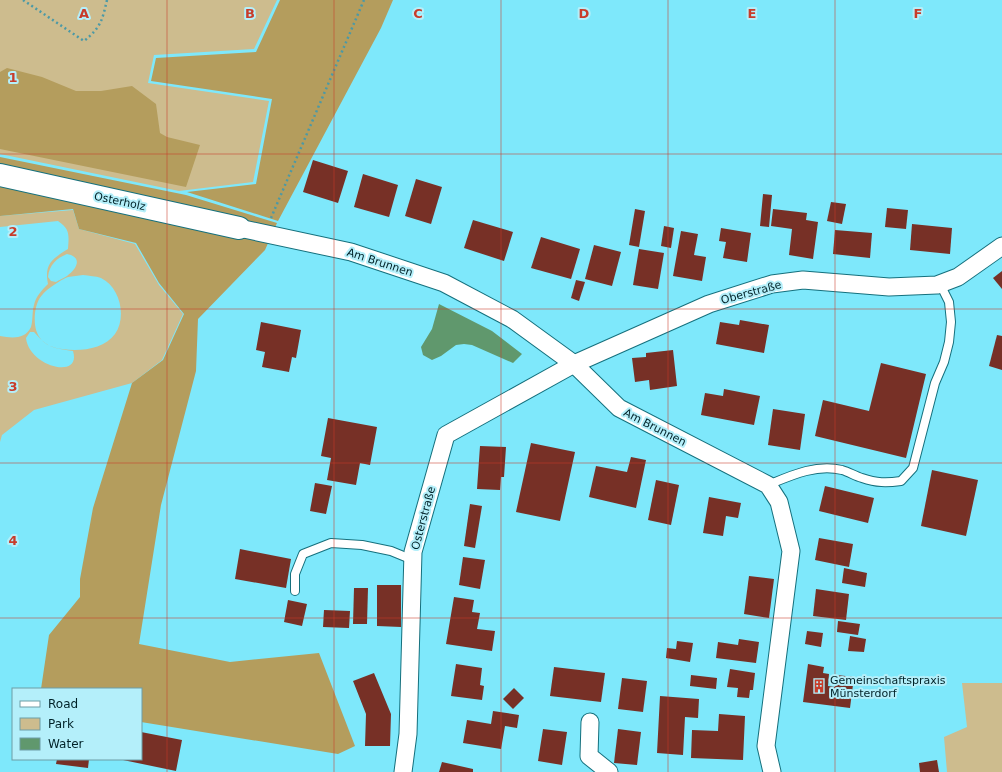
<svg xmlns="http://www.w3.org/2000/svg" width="1002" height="772" font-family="'DejaVu Sans',sans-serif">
  <rect width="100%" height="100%" fill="#7ee8fb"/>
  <g fill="#cdbc8e" fill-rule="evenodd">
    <path d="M0 0H277L254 49 154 55 148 83 269 101 253 182 179 191 0 154Z"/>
    <path d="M73 210 79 229 135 244 159 285 183 314 162 360 132 383 34 410 2 435 0 442V336C11 338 25 340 31 327 33 321 32 311 34 305 36 296 42 290 48 284 44 264 52 259 68 249 69 235 70 229 58 221L0 227V216ZM67 254C83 257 77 269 67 276 64 278 59 280 56 282L51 281 48 277C49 265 57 258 67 254ZM83 275C89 276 96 276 101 278 120 287 127 317 115 334 104 349 80 352 62 349 41 346 33 334 35 313 36 306 38 299 43 294 47 289 62 279 68 277 73 276 78 276 83 275ZM30 332H34C48 348 53 348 73 351 82 380 29 367 26 338Z"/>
    <path d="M962 683H1002V772H947L944 737 967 727Z"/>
  </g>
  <g fill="#b49d5d">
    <path d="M280 0H393L381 28 278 221 187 192 256 184 272 99 151 81 156 58 256 52Z"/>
    <path d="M7 68 42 77 76 91H101L132 86 156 104 160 133 167 137 200 145 186 187 0 149V72Z"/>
    <path d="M0 157 186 195 277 223 265 250 198 319 196 371 161 505 139 644 230 662 319 653 355 746 338 754 141 722V689H41L49 635 80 597V579L93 508 132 383 163 360 184 314 159 283 136 243 79 229 73 209 0 216Z"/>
  </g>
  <path fill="#60986d" d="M439 304 492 331 522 354 513 363 472 345 464 344 456 345 441 356 432 360 423 355 421 347 432 329Z"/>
  <g fill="#773026">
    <path d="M313 160 348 171 338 203 303 192Z"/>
    <path d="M363 174 398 185 389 217 354 207Z"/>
    <path d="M416 179 442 187 431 224 405 216Z"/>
    <path d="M763 194 772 195 769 227 760 226Z"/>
    <path d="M831 202 846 204 842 224 827 221Z"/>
    <path d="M887 208 908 210 906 229 885 227Z"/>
    <path d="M635 209 645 211 639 247 629 245Z"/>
    <path d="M773 209 807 213 806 220 818 222 813 259 789 255 792 229 771 226Z"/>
    <path d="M473 220 513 232 504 261 464 248Z"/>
    <path d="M912 224 952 228 950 254 910 250Z"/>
    <path d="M664 226 674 228 671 248 661 246Z"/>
    <path d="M721 228 751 233 747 262 723 258 726 242 719 241Z"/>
    <path d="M835 230 872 233 870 258 833 254Z"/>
    <path d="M681 231 698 234 694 255 706 257 702 281 673 276Z"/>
    <path d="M541 237 580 249 571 279 531 268Z"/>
    <path d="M594 245 621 252 612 286 585 279Z"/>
    <path d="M639 249 664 253 658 289 633 285Z"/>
    <path d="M1002 271V289L993 278Z"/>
    <path d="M576 280 585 282 579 301 571 298Z"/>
    <path d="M740 320 769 325 764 353 716 344 720 322 739 325Z"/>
    <path d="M261 322 301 330 296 358 292 357 289 372 262 367 265 352 256 350Z"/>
    <path d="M997 335 1002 336V370L989 366Z"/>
    <path d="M673 350 677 386 650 390 649 380 635 382 632 358 646 357V353Z"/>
    <path d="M881 363 926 374 906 458 815 436 823 400 869 411Z"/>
    <path d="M724 389 760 396 754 425 701 415 705 393 723 396Z"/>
    <path d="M773 409 805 414 800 450 768 445Z"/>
    <path d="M328 418 377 427 370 465 360 463 356 485 327 480 331 458 321 456Z"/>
    <path d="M531 443 575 452 560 521 516 512Z"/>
    <path d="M480 446 506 447 504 477H501L500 490 477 489Z"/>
    <path d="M631 457 646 460 636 508 589 497 596 466 627 472Z"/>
    <path d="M932 470 978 480 966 536 921 526Z"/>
    <path d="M656 480 679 485 671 525 648 520Z"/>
    <path d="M315 483 332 486 326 514 310 511Z"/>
    <path d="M825 486 874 498 868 523 819 511Z"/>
    <path d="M709 497 741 503 738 518 726 516 723 536 703 533Z"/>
    <path d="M470 504 482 506 475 548 464 546Z"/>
    <path d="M819 538 853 544 849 567 815 560Z"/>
    <path d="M240 549 291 559 286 588 235 579Z"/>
    <path d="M463 557 485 560 480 589 459 585Z"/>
    <path d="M844 568 867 573 865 587 842 583Z"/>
    <path d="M749 576 774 579 769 618 744 614Z"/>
    <path d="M377 585H401V627L377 626Z"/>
    <path d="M354 588H368L367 624H353Z"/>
    <path d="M816 589 849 594 846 620 813 616Z"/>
    <path d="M454 597 474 600 472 612 480 613 477 629 495 631 492 651 446 644Z"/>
    <path d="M288 600 307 604 302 626 284 622Z"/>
    <path d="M324 610 350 611 349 628 323 627Z"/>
    <path d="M838 621 860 624 858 635 837 632Z"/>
    <path d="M807 631 823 633 821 647 805 644Z"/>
    <path d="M850 636 866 639 864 652 848 651Z"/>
    <path d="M739 639 759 642 756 663 716 658 718 642 738 645Z"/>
    <path d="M677 641 693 643 690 662 666 658 667 648 676 649Z"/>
    <path d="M456 664 482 668 480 685 484 686 482 700 451 696Z"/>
    <path d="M808 664 824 667 823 673 829 674 828 686 835 687 837 675 854 677 850 708 803 702Z"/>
    <path d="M554 667 605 673 601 702 550 696Z"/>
    <path d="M730 669 755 673 753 690H750L749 698 737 697 738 688 727 687Z"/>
    <path d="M374 673 391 714 390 746H365L366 714 353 681Z"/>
    <path d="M691 675 717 678 716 689 690 686Z"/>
    <path d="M622 678 647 681 643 712 618 709Z"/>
    <path d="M514 688 524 698 513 709 503 699Z"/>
    <path d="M660 696 699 699 698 718 685 717 683 755 657 753Z"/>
    <path d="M493 711 519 715 517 728 505 726 501 749 463 743 467 720 491 724Z"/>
    <path d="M719 714 745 716 743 760 691 758 692 730 718 731Z"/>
    <path d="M543 729 567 732 562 765 538 761Z"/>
    <path d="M618 729 641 732 637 765 614 763Z"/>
    <path d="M141 732 182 740 176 771 123 760 141 759Z"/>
    <path d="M57 759H89L88 768 56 764Z"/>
    <path d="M937 760 939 772H920L919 763Z"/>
    <path d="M442 762 473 769V772H439Z"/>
  </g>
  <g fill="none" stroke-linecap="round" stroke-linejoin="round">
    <g stroke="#15707d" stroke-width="10">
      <g id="lane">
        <path d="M768 485C792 475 816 464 842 470 849 472 855 476 862 478 877 483 886 483 901 481L913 468 935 383 944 362 949 342 951 322 949 302 943 290 937 285"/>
        <path d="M295 591V574L303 554 331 543 362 545 391 551 413 560"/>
      </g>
    </g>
    <g stroke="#15707d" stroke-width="19">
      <g id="street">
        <path d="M239 228 351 252 444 283 512 319 574 364 619 408 768 485 779 502 791 551 766 746 772 772"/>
        <path d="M590 722 589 756 609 772"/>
        <path d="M403 772 408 734 413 552 446 435 574 364 709 304 772 284 803 280 889 287 937 285 958 277 1002 246"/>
      </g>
    </g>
    <g stroke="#15707d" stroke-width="24">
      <path id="secondary" d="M0 175 239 228"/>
    </g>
    <g stroke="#4b99a6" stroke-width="2.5" stroke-dasharray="2 3" stroke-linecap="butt">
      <path d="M23 0 84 41C101 27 102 21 107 0"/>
      <path d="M271 218 364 0"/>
    </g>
    <use href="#lane" stroke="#fff" stroke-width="8"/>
    <use href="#street" stroke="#fff" stroke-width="17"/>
    <use href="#secondary" stroke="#fff" stroke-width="22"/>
  </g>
  <path fill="none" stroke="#c83c2a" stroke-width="1" stroke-opacity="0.55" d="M167 0V772M334 0V772M501 0V772M668 0V772M835 0V772M0 154H1002M0 309H1002M0 463H1002M0 618H1002"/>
  <defs>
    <g id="building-bare" transform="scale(1.08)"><path d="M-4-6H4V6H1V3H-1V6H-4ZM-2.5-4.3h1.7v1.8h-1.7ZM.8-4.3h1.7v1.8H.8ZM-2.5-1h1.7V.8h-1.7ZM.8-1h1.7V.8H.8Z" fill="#c83c2a" stroke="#b4effa" stroke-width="2.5" paint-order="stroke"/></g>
  </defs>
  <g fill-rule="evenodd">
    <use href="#building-bare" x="819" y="686"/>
  </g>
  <g text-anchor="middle" stroke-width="4" stroke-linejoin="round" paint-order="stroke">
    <g font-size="11" fill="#002228" stroke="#b4effa">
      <text transform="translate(120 201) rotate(12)" y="4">Osterholz</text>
      <text transform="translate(380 262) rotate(18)" y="4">Am Brunnen</text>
      <text transform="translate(751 292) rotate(-15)" y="4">Oberstraße</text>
      <text transform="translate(655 427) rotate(27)" y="4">Am Brunnen</text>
      <text transform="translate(423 518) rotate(-75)" y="4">Osterstraße</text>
    </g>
    <g font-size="11" fill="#002228" stroke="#b4effa" text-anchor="start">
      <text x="830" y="684">Gemeinschaftspraxis<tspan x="830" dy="13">Münsterdorf</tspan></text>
    </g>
  </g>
  <g font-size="13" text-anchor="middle" font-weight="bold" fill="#c83c2a" stroke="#b4effa" stroke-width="4" stroke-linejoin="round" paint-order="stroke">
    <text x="84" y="18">A</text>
    <text x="250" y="18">B</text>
    <text x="418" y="18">C</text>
    <text x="584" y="18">D</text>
    <text x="752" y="18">E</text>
    <text x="918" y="18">F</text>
    <text x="13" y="82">1</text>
    <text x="13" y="236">2</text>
    <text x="13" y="391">3</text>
    <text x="13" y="545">4</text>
  </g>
  <rect x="12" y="688" width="130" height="72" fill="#b4effa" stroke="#6c9da6"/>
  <rect x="20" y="701" width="20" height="6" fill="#ffffff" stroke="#6c9da6"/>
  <text x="48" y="708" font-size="12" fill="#002228">Road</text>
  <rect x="20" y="718" width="20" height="12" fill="#cdbc8e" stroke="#6c9da6"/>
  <text x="48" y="728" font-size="12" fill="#002228">Park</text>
  <rect x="20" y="738" width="20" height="12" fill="#60986d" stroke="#6c9da6"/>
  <text x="48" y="748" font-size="12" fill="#002228">Water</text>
</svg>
